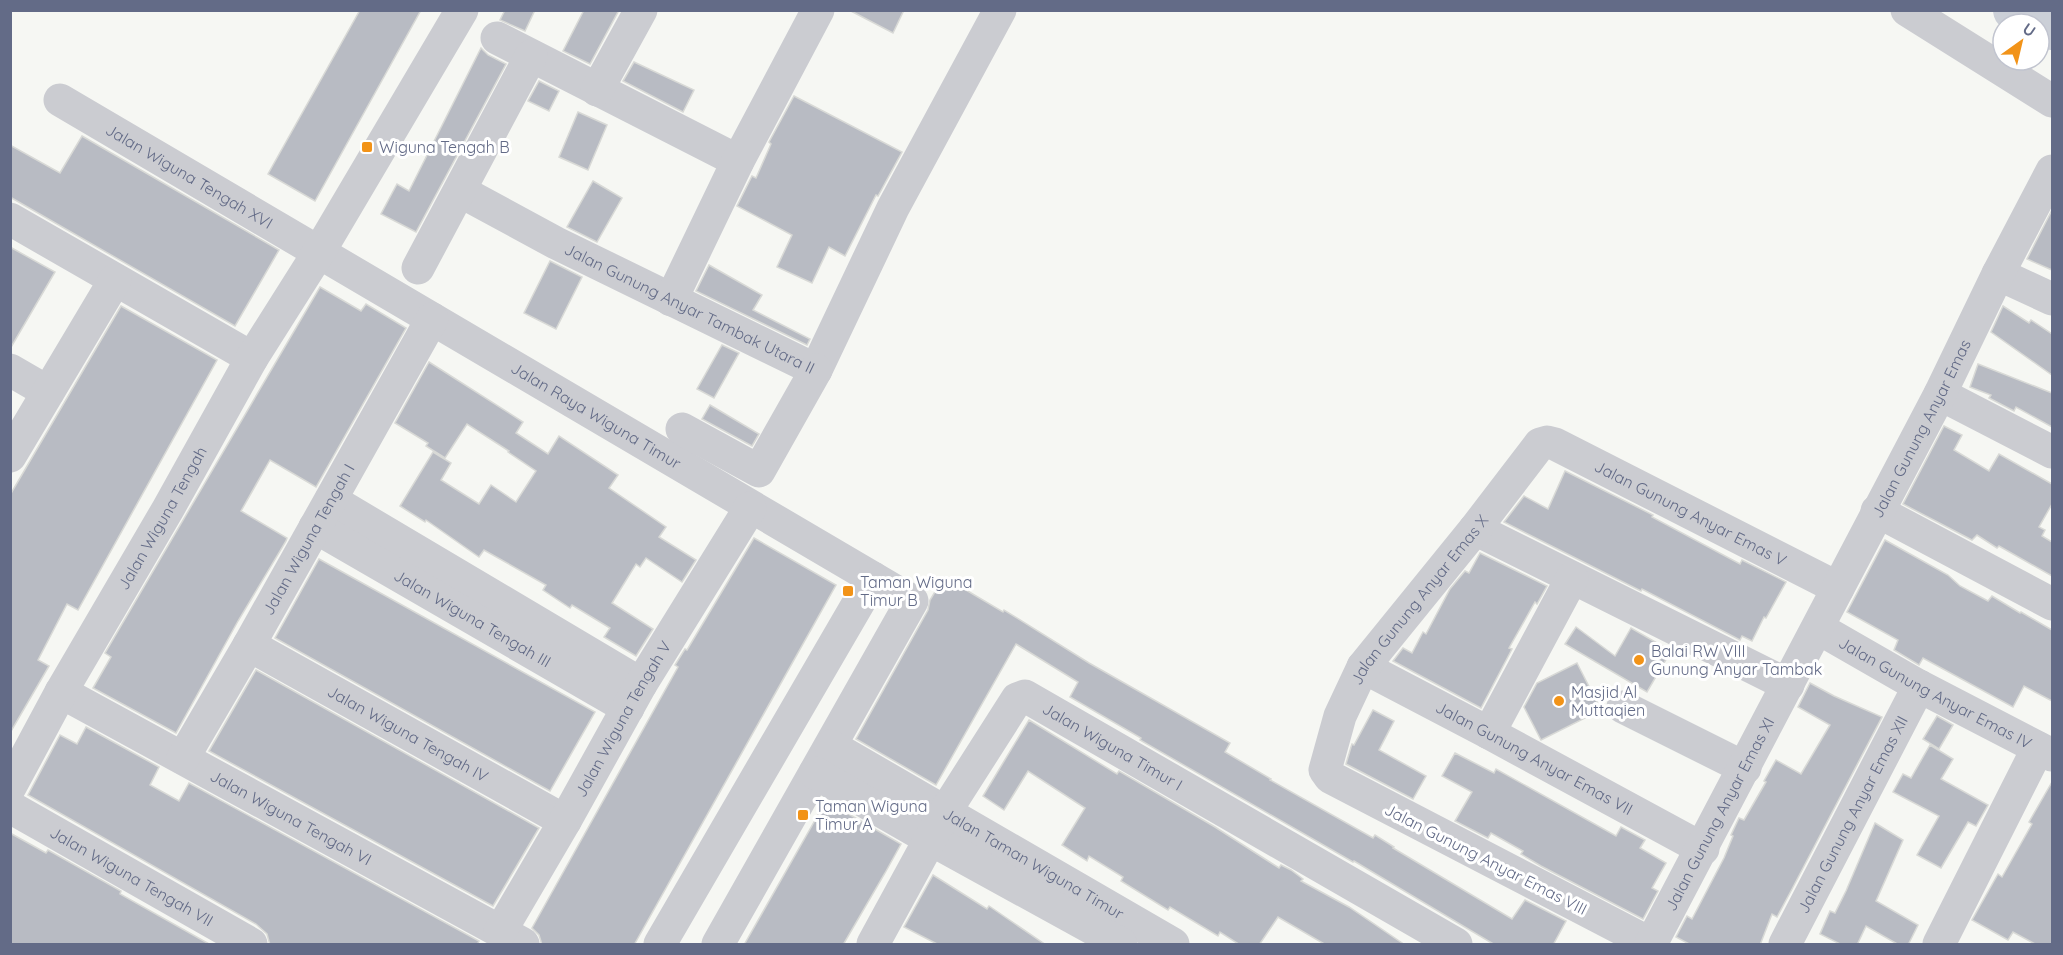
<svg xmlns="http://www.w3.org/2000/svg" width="2063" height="955" font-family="Quicksand,sans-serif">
  <rect width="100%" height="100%" fill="#f6f7f3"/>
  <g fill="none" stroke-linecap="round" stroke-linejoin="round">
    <path stroke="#cbcfd7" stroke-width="42" d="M2014 10 2052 29"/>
  </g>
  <g fill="#b8bbc3" stroke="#d8d9d6" stroke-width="1.5">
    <path d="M360 10H421L315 201 268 174Z"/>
    <path d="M505 10H535L525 31 500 20Z"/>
    <path d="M584 10H619L590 64 563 51Z"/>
    <path d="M849 10H904L893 33Z"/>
    <path d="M481 48 488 55 506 64 416 232 381 214 397 184 409 191Z"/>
    <path d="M634 62 694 90 683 112 623 81Z"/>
    <path d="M539 81 559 91 549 111 528 101Z"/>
    <path d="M794 96 902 152 878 196 876 195 845 256 829 247 812 283 777 267 792 235 737 206 752 176 756 178 771 144 769 142Z"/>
    <path d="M578 112 607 125 588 170 559 157Z"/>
    <path d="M82 136 279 250 235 326 10 197V145L60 173Z"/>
    <path d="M593 181 622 198 597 242 567 227Z"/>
    <path d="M2052 210V270L2027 259Z"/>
    <path d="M10 247 55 272 10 349Z"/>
    <path d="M550 261 582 277 556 329 524 313Z"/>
    <path d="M709 265 762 295 753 310 810 339 807 345 696 291Z"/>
    <path d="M320 287 361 311 366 304 406 328 316 487 270 460 241 511 287 538 286 541 238 621 176 733 93 688 111 657 105 653Z"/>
    <path d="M121 306 217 360 78 610 67 604 38 660 49 666 10 733V495Z"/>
    <path d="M2003 306 2029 323 2031 320 2052 334V375L1991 332Z"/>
    <path d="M722 345 739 353 714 398 697 389Z"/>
    <path d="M429 362 523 422 516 433 548 454 559 436 618 475 609 488 666 527 659 537 696 560 682 582 646 558 640 567 636 564 612 603 653 629 636 656 604 637 610 628 572 605 570 608 543 590 546 585 484 550 479 557 426 520 425 522 400 506 433 452 451 463 441 480 479 504 491 485 516 502 536 471 508 452 509 451 467 424 445 458 426 446 428 443 395 423Z"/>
    <path d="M1978 364 2052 393V427L2016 407 2014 411 1989 398 1991 395 1970 387Z"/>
    <path d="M710 405 759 434 752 446 702 419Z"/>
    <path d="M1944 426 1962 435 1954 450 1989 471 1999 454 2052 484V504L2039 527 2045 530 2042 536 2052 542V576L1999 546 1997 548 1977 535 1972 540 1903 504Z"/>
    <path d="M1565 471 1653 515 1652 517 1740 564 1742 560 1786 582 1766 618 1764 617 1752 641 1742 636 1740 640 1642 589 1641 591 1504 522 1524 496 1548 509Z"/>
    <path d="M754 538 836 585 634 945H542L539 935 532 928 678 667 675 665 685 649 687 650Z"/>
    <path d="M1885 540 1948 575 1960 586 1988 601 1992 596 2020 613 2021 612 2052 630V701L2024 686 2013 707 1923 658 1919 665 1894 650 1898 640 1847 612Z"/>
    <path d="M1480 553 1547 586 1537 604 1535 602 1509 648 1512 649 1481 708 1393 661 1403 648 1412 653 1423 632 1426 634 1450 589 1465 571 1469 573Z"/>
    <path d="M319 559 595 712 550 791 275 638Z"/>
    <path d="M944 577 1003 612 1004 610 1089 663 1230 743 1225 752 1271 779 1270 780 1373 838 1375 835 1394 847 1393 848 1512 919 1525 900 1566 921 1553 945H1495L1354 861 1353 862 1140 740 1141 738 1070 697 1078 682 1016 644 936 785 856 739 928 610 930 600Z"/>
    <path d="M1576 627 1615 656 1631 628 1671 651 1647 692 1565 644Z"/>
    <path d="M1577 663 1601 710 1541 740 1524 707 1537 683Z"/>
    <path d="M256 670 539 828 493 906 209 751Z"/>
    <path d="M1810 683 1834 696 1882 717 1792 889 1777 917 1772 914 1760 945H1691L1676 937 1687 916 1692 919 1724 858 1733 836 1731 835 1739 818 1744 820 1766 782 1764 781 1776 760 1801 774 1830 725 1798 707Z"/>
    <path d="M1373 710 1394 721 1379 750 1426 776 1413 799 1346 764 1351 747 1352 744 1354 745Z"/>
    <path d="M1937 716 1953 725 1939 749 1923 739Z"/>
    <path d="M1029 720 1117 774 1119 771 1215 827 1279 868 1281 865 1291 870 1303 879 1301 881 1349 907 1405 945H1326L1278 917 1259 945H1240L1220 932 1218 936 1170 907 1168 910 1121 881 1123 877 1089 856 1087 861 1062 845 1085 808 1028 771 1004 810 983 796Z"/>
    <path d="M86 727 159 767 150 785 179 801 189 783 479 941 477 945H270L267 934 256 924 28 795 60 735 77 744Z"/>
    <path d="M1930 745 1953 759 1941 779 1988 805 1976 826 1968 822 1941 868 1917 855 1939 816 1893 792 1903 774 1911 778Z"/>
    <path d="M1455 753 1494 773 1496 769 1616 836 1621 827 1645 840 1640 848 1666 863 1652 888 1658 891 1643 919 1541 866 1521 854 1523 851 1491 833 1488 838 1455 821 1472 792 1442 776Z"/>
    <path d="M2052 782V945H2037L2013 932 2008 940 1972 920 1998 874 2002 877 2032 824 2029 822Z"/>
    <path d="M826 801 901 844 885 873 843 945H744Z"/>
    <path d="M1875 823 1903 840 1876 901 1918 925 1908 945H1899L1866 926 1857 945H1842L1820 934 1830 911 1835 913 1846 891Z"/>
    <path d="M10 833 46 853 48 850 121 891 120 894 211 945H10Z"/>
    <path d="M933 875 987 909 989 906 1046 945H939L904 927Z"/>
  </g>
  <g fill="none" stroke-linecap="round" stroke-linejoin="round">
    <g stroke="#cbccd1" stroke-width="33">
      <path d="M1907 10 2052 101"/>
      <path d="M497 38 738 161"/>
      <path d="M597 90 641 10"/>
      <path id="s1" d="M60 100 912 601 718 944"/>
      <path id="s2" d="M460 191 556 243 816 370 893 208 1000 10"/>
      <path d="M10 219 252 358"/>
      <path d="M418 268 531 56"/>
      <path d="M1998 274 2052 299"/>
      <path d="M671 300 738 161 818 10"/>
      <path d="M10 370 48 392"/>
      <path d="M1940 394 2052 452"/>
      <path d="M682 429 759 471 816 370"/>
      <path d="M10 456 115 280"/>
      <path d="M331 500 641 684"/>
      <path d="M1877 511 2052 604"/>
      <path id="s3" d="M315 527 628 708"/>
      <path d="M1475 529 1788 685"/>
      <path id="s4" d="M1818 628 1919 686 2052 755"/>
      <path id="s5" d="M249 645 565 821"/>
      <path id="s6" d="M1363 667 1489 733 1703 849"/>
      <path id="s7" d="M61 692 523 944"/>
      <path d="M1623 707 1745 768"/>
      <path d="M1489 733 1572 578"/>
      <path id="s8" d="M831 746 1173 944"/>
      <path id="s9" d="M183 758 249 645 432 319"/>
      <path d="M815 773 930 839 1121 944"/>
      <path id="s10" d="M10 787 61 692 168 509 252 358 319 252 462 10"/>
      <path id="s11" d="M10 807 251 944"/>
      <path id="s12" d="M500 932 565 821 641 684 750 508"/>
      <path d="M660 944 873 578"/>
      <path id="s13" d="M873 944 945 812 1017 699 1025 696 1456 944"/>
      <path id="s14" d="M1651 944 1330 777 1325 770 1340 716 1363 667 1475 529 1540 444 1547 442 1555 444 1838 588"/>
      <path id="s15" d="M1651 944 1940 394 1998 274 2052 171"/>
      <path id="s16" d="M1785 944 1919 686"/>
      <path d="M1939 944 2038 748"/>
    </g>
  </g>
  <g fill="#f29318" stroke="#fff" stroke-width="2">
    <rect x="361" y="141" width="12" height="12" rx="3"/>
    <rect x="842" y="585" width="12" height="12" rx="3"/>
    <circle cx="1639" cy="660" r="6"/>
    <circle cx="1559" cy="701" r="6"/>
    <rect x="797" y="809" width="12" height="12" rx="3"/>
  </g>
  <g text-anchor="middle" stroke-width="6" stroke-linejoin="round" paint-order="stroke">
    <g font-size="16" fill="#636b87" stroke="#fff" text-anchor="start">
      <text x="379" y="153">Wiguna Tengah B</text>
      <text x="860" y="588">Taman Wiguna<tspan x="860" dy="18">Timur B</tspan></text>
      <text x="1651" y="657">Balai RW VIII<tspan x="1651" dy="18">Gunung Anyar Tambak</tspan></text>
      <text x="1571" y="698">Masjid Al<tspan x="1571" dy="18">Muttaqien</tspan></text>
      <text x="815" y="812">Taman Wiguna<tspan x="815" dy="18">Timur A</tspan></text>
    </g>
    <g font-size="16" fill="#636b87" stroke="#fff">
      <text dy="6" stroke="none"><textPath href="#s1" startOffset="150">Jalan Wiguna Tengah XVI</textPath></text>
      <text dy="6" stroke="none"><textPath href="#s2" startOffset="258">Jalan Gunung Anyar Tambak Utara II</textPath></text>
      <text dy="6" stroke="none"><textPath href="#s1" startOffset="622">Jalan Raya Wiguna Timur</textPath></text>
      <text dy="6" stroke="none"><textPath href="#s15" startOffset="582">Jalan Gunung Anyar Emas</textPath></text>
      <text dy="6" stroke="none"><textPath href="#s14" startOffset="933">Jalan Gunung Anyar Emas V</textPath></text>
      <text dy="6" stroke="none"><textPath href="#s10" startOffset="309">Jalan Wiguna Tengah</textPath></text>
      <text dy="6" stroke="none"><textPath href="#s9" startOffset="252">Jalan Wiguna Tengah I</textPath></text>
      <text dy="6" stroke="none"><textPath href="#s14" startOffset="568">Jalan Gunung Anyar Emas X</textPath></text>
      <text dy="6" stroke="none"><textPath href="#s3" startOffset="182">Jalan Wiguna Tengah III</textPath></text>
      <text dy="6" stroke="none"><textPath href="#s4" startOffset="134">Jalan Gunung Anyar Emas IV</textPath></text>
      <text dy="6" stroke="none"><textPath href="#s12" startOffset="246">Jalan Wiguna Tengah V</textPath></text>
      <text dy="6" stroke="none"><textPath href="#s5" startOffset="182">Jalan Wiguna Tengah IV</textPath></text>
      <text dy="6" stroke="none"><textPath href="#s13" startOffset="394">Jalan Wiguna Timur I</textPath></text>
      <text dy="6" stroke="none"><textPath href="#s6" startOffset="194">Jalan Gunung Anyar Emas VII</textPath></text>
      <text dy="6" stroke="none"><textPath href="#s15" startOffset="147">Jalan Gunung Anyar Emas XI</textPath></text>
      <text dy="6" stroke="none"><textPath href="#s16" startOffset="146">Jalan Gunung Anyar Emas XII</textPath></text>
      <text dy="6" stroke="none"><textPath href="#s7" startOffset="262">Jalan Wiguna Tengah VI</textPath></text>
      <text transform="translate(1486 859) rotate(27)" y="6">Jalan Gunung Anyar Emas VIII</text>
      <text dy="6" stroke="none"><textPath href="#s8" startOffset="234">Jalan Taman Wiguna Timur</textPath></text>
      <text dy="6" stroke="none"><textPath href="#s11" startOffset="140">Jalan Wiguna Tengah VII</textPath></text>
    </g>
  </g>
  <rect width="2063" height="955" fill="none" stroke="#636b87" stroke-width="24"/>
  <g transform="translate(2021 42) rotate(34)"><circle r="28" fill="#ffffff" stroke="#c1c4cf" stroke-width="1.5"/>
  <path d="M0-4.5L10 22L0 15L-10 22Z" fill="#f29318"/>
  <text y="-9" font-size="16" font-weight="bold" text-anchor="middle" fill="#636b87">U</text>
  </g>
</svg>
